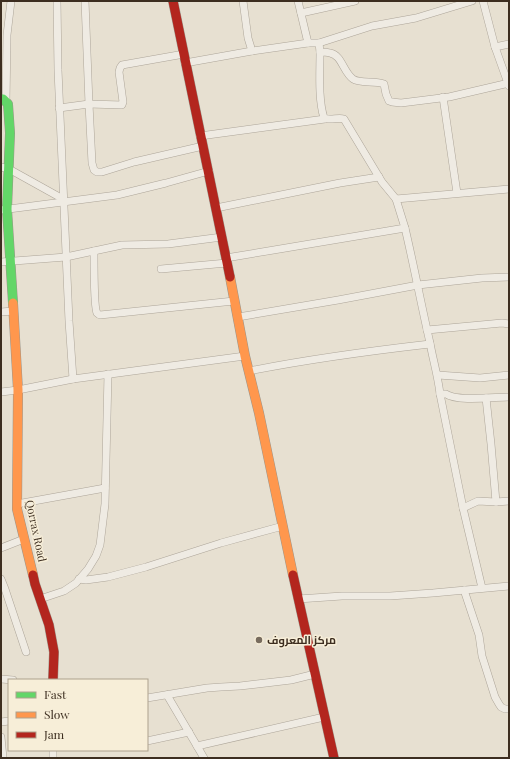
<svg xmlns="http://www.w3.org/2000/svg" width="510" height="759" font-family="'Playfair Display',Cairo,serif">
  <rect width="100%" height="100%" fill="#e7e0d1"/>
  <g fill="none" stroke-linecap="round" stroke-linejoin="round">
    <g stroke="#ada599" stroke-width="8">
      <g id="street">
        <path d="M57 1 58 70 69 321 73 379"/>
        <path d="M85 1 89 104 122 105 123 102 119 72 120 68 122 65 184 54"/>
        <path d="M243 1 248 38 252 51 308 43H319L320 52C323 52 327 52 330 53 342 55 343 72 353 79 360 84 375 80 384 84L386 94 389 101 392 102 401 103 449 97 509 83"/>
        <path d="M298 1 308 43"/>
        <path d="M483 1 495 47 509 86"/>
        <path d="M301 13 355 1"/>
        <path d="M319 43 372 26 416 18 472 1"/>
        <path d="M495 47 509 44"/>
        <path d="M320 52C320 72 318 99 324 118 330 121 338 117 344 119L382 182 396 199"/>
        <path d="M185 63 252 51"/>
        <path d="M443 97 457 193"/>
        <path d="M6 102 7 35 11 1"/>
        <path d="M59 108 89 104 92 163 94 170 97 172H102L134 162 203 146"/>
        <path d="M200 136 325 119"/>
        <path d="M1 167 9 169 63 199"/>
        <path d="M216 208 340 183 379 177"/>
        <path d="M1 210 117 195 166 183 209 171"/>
        <path d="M405 228C414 266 421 304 430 343 433 360 438 376 440 394H446C457 402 495 397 509 397"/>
        <path d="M94 251C94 261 94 308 97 313 98 314 99 315 100 315L234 301"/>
        <path d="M226 258 405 228 396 199 509 189"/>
        <path d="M1 262 66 257 122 245 168 244 222 237"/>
        <path d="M161 269 227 263"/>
        <path d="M1 312 13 311"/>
        <path d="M238 317 338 300 418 285 482 278 509 277"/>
        <path d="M427 330 502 323 509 324"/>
        <path d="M249 371C309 359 369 351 430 344"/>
        <path d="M438 375 480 378 509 375"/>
        <path d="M1 392 18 390 73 379 245 356"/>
        <path d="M440 394 463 508"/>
        <path d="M486 398 491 444 496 502"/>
        <path d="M17 504 105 488"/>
        <path d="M1 548 24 539"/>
        <path d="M1 579 5 589 26 652"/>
        <path d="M79 579 86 580 108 577 146 567 221 543 283 526"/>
        <path d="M482 588 463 508 478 501 496 502 509 501"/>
        <path d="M464 590 479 635 482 656 495 697 499 704 501 707 505 709H509"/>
        <path d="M40 599 64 591 76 583 88 569 96 556 100 545 105 504 108 374"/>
        <path d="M298 599 342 596H390L433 593 509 586"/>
        <path d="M1 679 13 680"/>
        <path d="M167 695 197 746"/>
        <path d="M147 698 207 688 221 687 240 686 291 680 315 674"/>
        <path d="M1 722 9 721"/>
        <path d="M1 737 3 758"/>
        <path d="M147 741 189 732"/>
        <path d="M53 750V758"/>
        <path d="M204 758 197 746 324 717"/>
      </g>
    </g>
    <g stroke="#9c958a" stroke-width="10">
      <path id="fast" d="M1 99H3L8 104 10 133 7 209 13 303"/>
    </g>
    <g stroke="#9c958a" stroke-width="10">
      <g id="slow">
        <path d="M230 277 245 356 259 413 293 575"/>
        <path d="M13 303 18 390 17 509 33 575"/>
      </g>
    </g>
    <g stroke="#9c958a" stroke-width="10">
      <g id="jam">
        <path d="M173 1 230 277"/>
        <path d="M33 575 35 584 49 625 54 652 53 680"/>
        <path d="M293 575 334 758"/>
      </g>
    </g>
    <use href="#street" stroke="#efebe3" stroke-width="7"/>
    <use href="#fast" stroke="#63d668" stroke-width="9"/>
    <use href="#slow" stroke="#ff974d" stroke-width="9"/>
    <use href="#jam" stroke="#b3261e" stroke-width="9"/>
  </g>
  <circle fill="#786c5e" stroke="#f7eed8" stroke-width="1.5" cx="259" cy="640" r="4"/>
  <g text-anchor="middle" stroke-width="3" stroke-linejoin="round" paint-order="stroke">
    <g font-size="11" fill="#3d2e20" stroke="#f7eed8">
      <text transform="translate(36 531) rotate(78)" y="4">Qorrax Road</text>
    </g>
    <g font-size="11" font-weight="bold" fill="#3d2e20" stroke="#f7eed8" text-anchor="start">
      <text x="267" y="644">مركز المعروف</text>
    </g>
  </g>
  <rect width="510" height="759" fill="none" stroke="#3d2e20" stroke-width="4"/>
  <rect x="8" y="679" width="140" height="72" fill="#f7eed8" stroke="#ada18e"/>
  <rect x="16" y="692" width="20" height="6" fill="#63d668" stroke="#ada18e"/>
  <text x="44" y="699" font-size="12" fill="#3d2e20">Fast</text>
  <rect x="16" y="712" width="20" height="6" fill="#ff974d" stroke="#ada18e"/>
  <text x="44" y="719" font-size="12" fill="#3d2e20">Slow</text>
  <rect x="16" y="732" width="20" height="6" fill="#b3261e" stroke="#ada18e"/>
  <text x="44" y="739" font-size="12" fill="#3d2e20">Jam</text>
</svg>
